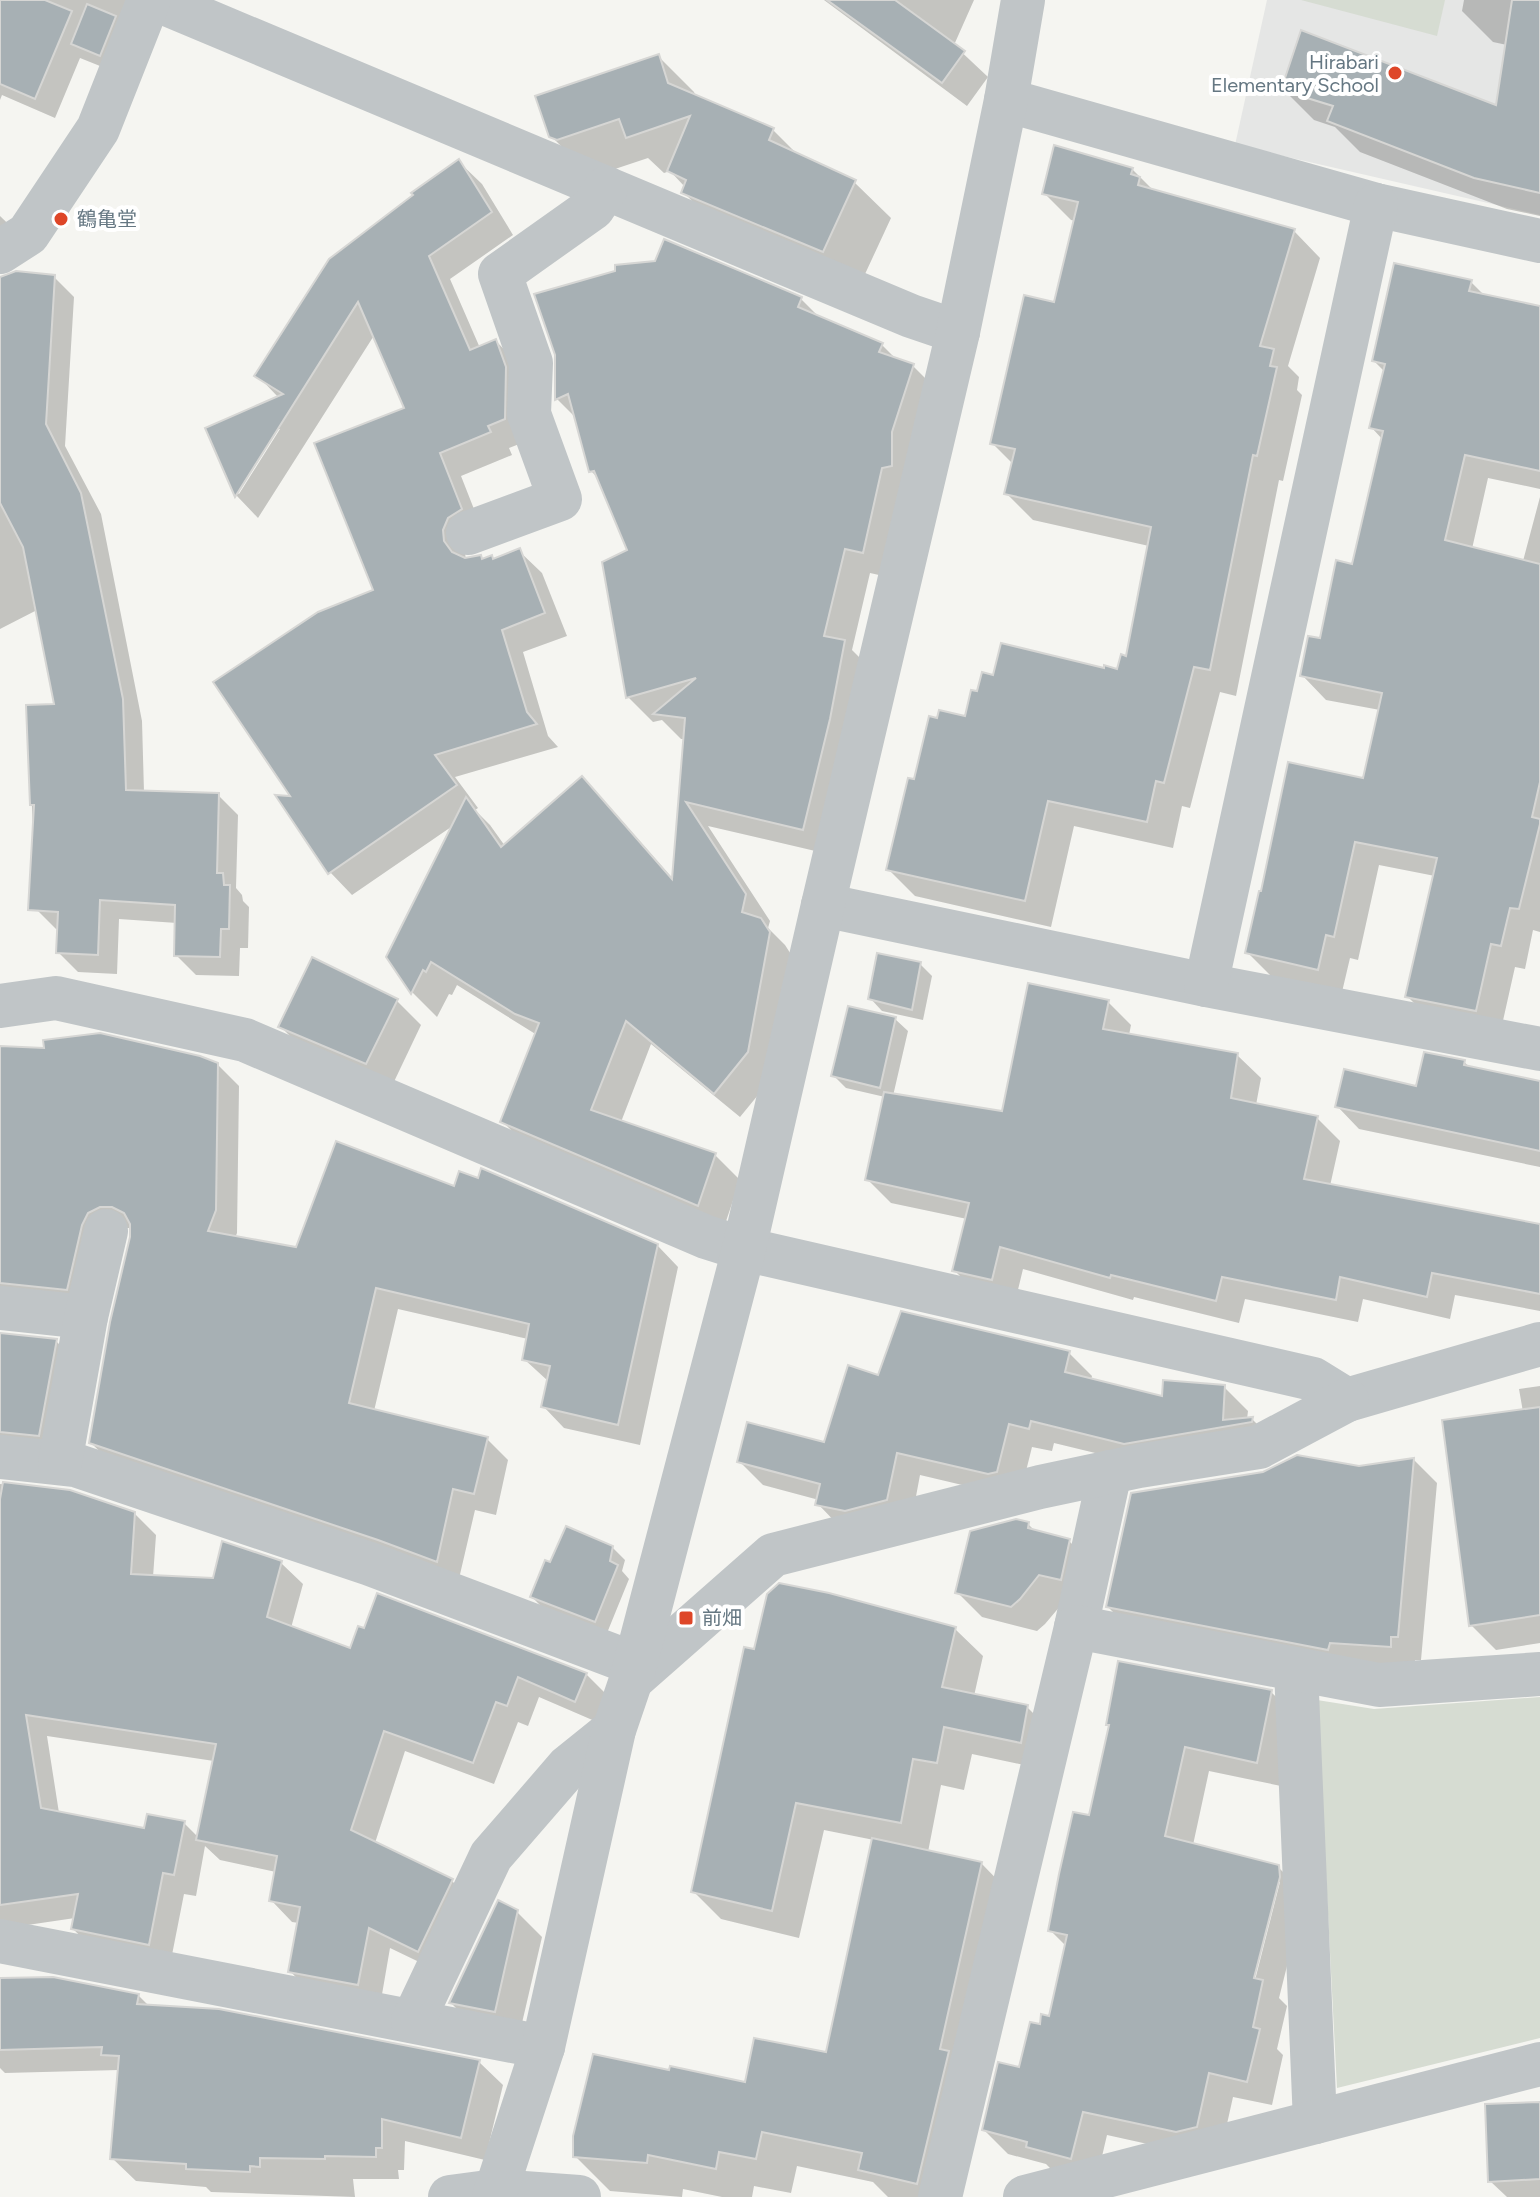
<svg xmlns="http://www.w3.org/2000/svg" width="1540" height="2197" font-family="Figtree,'Noto Sans JP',sans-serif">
  <rect width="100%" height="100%" fill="#f5f5f1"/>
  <path fill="#e5e6e5" d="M1267 0H1540V215L1235 145Z"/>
  <g fill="#d6dcd2">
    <path d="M1301 0H1445L1437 36Z"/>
    <path d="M1540 1697V2038L1337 2088 1317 1700 1374 1709Z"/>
  </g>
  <g fill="#0003" fill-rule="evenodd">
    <path d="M0 0H154L120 74 80 58 55 118 2 95 0 100Z"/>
    <path d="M824 0H974L954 45 988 77 967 106Z"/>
    <path d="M1464 0H1540V216L1507 209 1360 152 1335 127 1314 120 1284 90 1497 108 1507 45 1493 42 1462 11Z"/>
    <path d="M658 56 694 92 696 97 773 130 800 157 854 182 891 218 859 287 720 228 683 192 685 187 670 171 664 173 648 158 594 176 588 173 551 136Z"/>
    <path d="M459 162 482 184 513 235 450 279 480 348 496 341 518 364 527 441 509 448 512 455 461 476 483 532 465 553 466 560 494 561 519 551 542 573 567 636 523 652 548 736 558 747 455 777 478 808 475 810 490 825 505 846 582 779 607 804 674 880 686 739H681L662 720 653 722 628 697 630 551 601 481 591 471 577 419 557 399V355L801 299 821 319 882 345 898 361 913 366 938 391 888 577 870 573 852 650 869 667 828 854 708 826 770 921 768 928 785 945 794 959 772 1078 740 1117 651 1044 621 1122 715 1155 740 1180 723 1230 527 1146 502 1121 537 1035 457 985 452 995 449 994 437 1017 413 993 388 957 454 825 352 895 330 872 293 798 376 591 407 409 375 334 258 518 237 496 207 429 279 398 257 375ZM276 429H280L239 494 236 492Z"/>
    <path d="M1132 169 1154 191 1294 231 1320 258 1288 366 1299 377 1297 390 1302 395 1283 481 1279 480 1236 696 1220 692 1190 808 1182 806 1173 848 1074 826 1051 927 915 896 888 869 916 781 966 719 979 694 994 677 1119 671 1127 658 1149 546 1033 520 1006 493 1013 464 992 443 1056 305 1076 221 1071 220 1044 193Z"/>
    <path d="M0 216 24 239 0 257Z"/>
    <path d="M54 277 74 297 65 446 101 514 142 721 144 792 218 795 238 815 236 888 242 895 243 901 249 907 248 948H240L239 976 196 975 176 955 177 923 119 919 117 974 78 972 58 952 59 930 56 929 36 909 28 707 56 706 37 610 0 629V279Z"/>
    <path d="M1471 282 1485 296 1540 308V489L1488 478 1472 549 1523 561 1540 497V932L1533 930 1525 969 1515 967 1500 1034 1432 1021 1408 997 1435 876 1379 865 1358 960 1350 958 1342 992 1271 976 1247 952 1364 780 1380 710 1326 700 1302 675 1321 641 1354 566 1383 440 1372 428 1385 372 1374 361Z"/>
    <path d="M920 964 932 976 923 1020 882 1011 870 998Z"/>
    <path d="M396 1000 421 1025 391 1088 305 1051 280 1026Z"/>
    <path d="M1108 1002 1131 1025 1129 1035 1237 1055 1261 1078 1256 1105 1317 1118 1340 1141 1330 1186 1540 1226V1311L1455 1295 1450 1319 1363 1299 1358 1322 1245 1299 1239 1323 1134 1297 1133 1300 1023 1269 1015 1302 978 1294 954 1270 967 1219 891 1203 867 1179 885 1097 846 1088 834 1076 895 1019 908 1031 893 1096 1003 1113Z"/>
    <path d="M0 1048 217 1064 239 1086 237 1233 235 1238 297 1249 455 1189 657 1245 678 1267 640 1445 564 1428 543 1406 548 1381 524 1359 528 1339 398 1309 374 1411 487 1439 508 1460 496 1515 475 1510 458 1583 113 1464 91 1443 132 1237V1228H122L88 1310 0 1317Z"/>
    <path d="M1464 1062 1471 1068 1540 1083V1167L1359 1129 1337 1106 1418 1088Z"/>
    <path d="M0 1335 56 1341 77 1363 61 1457 0 1466Z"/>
    <path d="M1069 1353 1092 1376 1091 1380 1164 1398 1224 1387 1248 1411 1247 1419H1252L1275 1442 1149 1466 1054 1443 1052 1451 1032 1447 1020 1495 1013 1497 920 1475 911 1523 841 1528 818 1504 819 1500 763 1485 739 1461 825 1444 879 1378Z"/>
    <path d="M1540 1386V1643L1496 1650 1471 1625 1523 1412 1519 1389Z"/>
    <path d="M1414 1460 1437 1483 1421 1660H1415L1414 1670 1132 1631 1108 1607 1359 1468Z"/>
    <path d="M0 1484 69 1492 134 1513 156 1535 153 1577 214 1580 281 1563 303 1584 291 1628 351 1651 586 1674 608 1696 597 1722 539 1697 528 1726 518 1722 494 1784 405 1751 375 1843 451 1880 473 1902 440 1972 390 1948 380 2006 311 1993 290 1971 299 1923 292 1922 271 1900 276 1872 220 1860 205 1846 196 1896 184 1894 170 1965 95 1950 73 1929 75 1918 7 1928 0 1921ZM47 1736 214 1761 198 1837 184 1823 146 1830 59 1813Z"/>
    <path d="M1028 1524 1036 1532 1069 1541 1094 1566 1045 1624 1037 1631 982 1617 957 1592Z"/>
    <path d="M612 1547 625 1560 622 1571 629 1579 607 1633 544 1609 532 1597 551 1565Z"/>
    <path d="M955 1629 983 1656 974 1696 1027 1707 1055 1735 1048 1770 972 1754 964 1790 941 1785 928 1852 981 1863 1016 1899 957 2197H888L873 2182 797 2166 791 2193 754 2186 752 2197H722L683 2189 682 2197 610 2191 575 2156 671 2072 747 2084 828 2055 874 1840 824 1830 799 1938 721 1919 693 1891 755 1652Z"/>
    <path d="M1271 1692 1296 1716 1281 1786 1209 1771 1193 1845 1278 1867 1303 1892V1902L1279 1998 1287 2006 1277 2049 1283 2055 1272 2105 1233 2097 1221 2151 1202 2156 1107 2135 1096 2182 1053 2171 1046 2164 1008 2154 984 2130 1021 2070 1041 2026 1050 2018 1066 1946 1051 1931 1090 1817 1111 1726ZM1276 1882H1280L1253 1988 1249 1987Z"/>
    <path d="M517 1912 542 1937 519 2036 476 2028 451 2003Z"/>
    <path d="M0 1980 138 1995 150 2007 479 2062 503 2085 485 2160 405 2141 404 2170H398L399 2179H353L355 2197 211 2192 206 2187 136 2181 112 2158 119 2070 5 2073 0 2068Z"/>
    <path d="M1540 2104V2197H1507L1490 2181Z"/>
  </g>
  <g fill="#a7b0b4" stroke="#d6d6d4" stroke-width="2">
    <path d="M0 0H45L72 11 35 99 0 84Z"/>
    <path d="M827 0H895L965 51 942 83Z"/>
    <path d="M1512 0H1540V193L1474 178 1327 121 1333 106 1281 90 1301 30 1496 105Z"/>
    <path d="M87 4 116 16 100 56 71 44Z"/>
    <path d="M659 54 668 83 774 128 769 140 856 180 823 252 681 193 686 180 667 171 690 116 626 138 619 119 557 140 549 137 535 96Z"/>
    <path d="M1054 145 1133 168 1131 174 1140 177 1138 185 1295 229 1260 346 1274 349 1270 366 1277 367 1257 456 1253 455 1210 670 1194 667 1164 783 1156 781 1147 822 1048 801 1025 901 886 870 908 778 914 779 929 716 937 718 939 710 965 716 971 690 977 691 982 672 993 675 1001 643 1104 668V665L1117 669 1121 654 1126 656 1151 527 1004 494 1015 449 990 444 1024 295 1054 302 1078 202 1042 194Z"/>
    <path d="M459 159 492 212 429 256 470 350 496 339 506 367 505 419 488 426 491 432 440 453 462 509 448 518 443 530 444 541 452 552 465 558 481 555 482 559 492 555 493 559 520 548 545 613 502 630 527 712 537 724 435 755 457 785 328 874 275 795 290 796 213 682 318 612 373 590 314 443 404 408 358 302 235 497 205 428 283 394 254 376 329 259 413 195 411 193Z"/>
    <path d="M664 239 802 297 798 307 883 343 879 352 914 364 892 432V466L882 468 863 553 845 549 824 636 845 640 830 719 803 830 686 802 746 894 742 912 761 918 770 932 748 1052 714 1094 626 1021 591 1110 716 1153 698 1206 500 1122 539 1023 515 1014 431 962 426 972 423 970 411 994 386 957 466 797 501 847 582 776 672 879 685 718 653 714 696 678 626 698 602 562 627 550 594 471 589 472 568 394 555 400V355L534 294 615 271V265L655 261Z"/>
    <path d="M1394 263 1472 280 1469 291 1540 306V471L1465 455 1445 540 1540 564V782L1532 817 1540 819V824L1519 909 1510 908 1501 946 1491 944 1476 1011 1405 997 1437 858 1355 842 1334 937 1326 935 1318 970 1245 953 1259 891H1261L1288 762 1363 778 1382 693 1300 676 1308 636 1320 638 1336 560 1352 564 1383 431 1369 428 1385 364 1372 361Z"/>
    <path d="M16 271 55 275 46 424 81 493 123 699 126 790 219 793 217 873H223L224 885H230L229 929H221L220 957 174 956 175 905 100 900 98 955 56 953 58 912 28 910 34 805H30L26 705 54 704 23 547 0 503V277Z"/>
    <path d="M877 953 921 962 912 1010 868 999Z"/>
    <path d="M312 957 398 999 366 1064 278 1027Z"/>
    <path d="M1028 983 1109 1000 1103 1029 1238 1053 1231 1098 1318 1116 1304 1179 1540 1224V1294L1432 1273 1427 1297 1340 1277 1336 1300 1222 1277 1216 1301 1111 1275 1110 1278 1000 1247 992 1280 952 1271 969 1203 865 1180 884 1092 1002 1111Z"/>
    <path d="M848 1006 896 1017 880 1088 831 1076Z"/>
    <path d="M100 1033 200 1056 218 1063 216 1210 208 1231 296 1247 336 1141 454 1186 459 1171 478 1178 481 1168 658 1244 618 1425 541 1407 550 1366 522 1360 529 1324 376 1288 349 1403 488 1437 474 1494 453 1489 437 1562 378 1540 89 1443 110 1322 130 1237V1224L124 1213 112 1207H100L88 1213 82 1225 67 1290 0 1283V1046L44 1048 43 1040Z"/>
    <path d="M1424 1052 1465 1060 1464 1065 1540 1081V1151L1335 1107 1344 1069 1416 1086Z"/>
    <path d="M901 1311 1070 1351 1065 1372 1162 1396 1163 1380 1225 1385 1223 1420 1253 1417 1252 1422 1124 1444 1031 1421 1029 1429 1009 1424 997 1472 988 1474 897 1453 887 1500 845 1511 815 1505 820 1484 737 1462 747 1422 824 1442 848 1365 878 1375Z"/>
    <path d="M0 1333 57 1339 39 1436 0 1432Z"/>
    <path d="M1540 1407V1615L1469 1626 1442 1420Z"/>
    <path d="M1297 1455 1359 1466 1414 1458 1398 1637H1391V1647L1330 1643 1328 1650 1106 1607 1131 1493 1263 1472Z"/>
    <path d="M3 1482 70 1490 135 1512 131 1574 213 1578 222 1541 282 1561 267 1617 350 1648 358 1626 364 1628 377 1593 587 1673 575 1702 518 1677 507 1706 496 1702 473 1763 384 1731 351 1830 453 1879 418 1952 369 1928 358 1985 288 1972 300 1907 269 1901 277 1856 196 1840 216 1744 26 1715 41 1808 144 1828 147 1814 185 1821 174 1875 163 1873 149 1945 71 1929 78 1894 0 1905V1499Z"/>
    <path d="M1016 1519 1029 1522 1028 1528 1070 1539 1061 1580 1039 1575 1020 1599 1011 1607 955 1593 970 1531Z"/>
    <path d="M566 1526 613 1546 610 1561 618 1565 595 1622 530 1597 545 1560 550 1562Z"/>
    <path d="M779 1583 829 1593 956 1627 942 1687 1028 1705 1021 1743 944 1727 937 1763 913 1759 901 1823 796 1803 772 1911 691 1892 744 1647 754 1649 767 1594Z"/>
    <path d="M1118 1661 1272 1690 1257 1763 1185 1747 1165 1836 1279 1865 1280 1877 1254 1978 1263 1980 1253 2027 1260 2029 1247 2082 1209 2073 1197 2127 1176 2132 1083 2112 1071 2159 1026 2147 1027 2142 982 2130 998 2062 1019 2067 1030 2022 1040 2024 1041 2014 1049 2016 1067 1935 1048 1931 1059 1874 1073 1812 1089 1815 1109 1725H1106Z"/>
    <path d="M872 1838 982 1862 940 2049 949 2051 917 2184 858 2170 862 2153 762 2132 756 2159 719 2152 716 2169 648 2155 647 2163 573 2157V2136L593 2054 669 2070 670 2066 745 2082 754 2038 826 2052Z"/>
    <path d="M498 1900 518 1910 495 2012 449 2003Z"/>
    <path d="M53 1977 139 1994 137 2004 219 2009 480 2060 461 2138 382 2119V2148H376V2157L325 2156V2159L260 2158V2167L250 2166V2172L186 2169V2164L110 2159 119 2056 101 2055 102 2047 0 2050V1978Z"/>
    <path d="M1540 2102V2179L1488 2182 1485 2104Z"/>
  </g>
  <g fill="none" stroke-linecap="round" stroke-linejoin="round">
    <g stroke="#c0c5c7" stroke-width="44">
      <path d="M157 0 911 316 958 332"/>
      <path d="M1006 100 1376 205 1540 241"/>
      <path d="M0 252 28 234 98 129 149 0"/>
      <path d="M468 533 560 499 529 414 531 363 500 274 593 208 606 188"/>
      <path d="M823 905 1206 985 1540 1049"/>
      <path d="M1206 985 1376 205"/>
      <path d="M0 1006 56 998 245 1040 706 1237 744 1249 1313 1379 1347 1400 1540 1344"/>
      <path d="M0 1308 86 1317"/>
      <path d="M0 1457 75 1465 370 1564 635 1664"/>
      <path d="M60 1463 86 1317 106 1231"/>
      <path d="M1076 1627 1110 1472"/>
      <path d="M1296 1669 1315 2122"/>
      <path d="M631 1680 773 1555 1040 1487 1139 1466 1259 1447 1347 1400"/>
      <path d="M0 1941 543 2047"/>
      <path d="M413 2021 491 1856 568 1767 614 1730"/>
      <path d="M450 2197 495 2191 579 2197"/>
      <path d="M494 2197 543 2047 614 1730 631 1680 744 1249 823 905 958 332 1006 100 1023 0"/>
      <path d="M940 2197 1076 1627 1379 1685 1540 1674"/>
      <path d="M1025 2197 1540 2064"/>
    </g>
  </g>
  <g fill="#de4628" stroke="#fff" stroke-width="3">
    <circle cx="1395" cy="73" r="8"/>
    <circle cx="61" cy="219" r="8"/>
    <rect x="678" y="1610" width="16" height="16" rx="4"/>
  </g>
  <g text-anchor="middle" stroke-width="8" stroke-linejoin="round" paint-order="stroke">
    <g font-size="20" fill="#657782" stroke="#fff" text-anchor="start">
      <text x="1379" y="69" text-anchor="end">Hirabari<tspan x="1379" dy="23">Elementary School</tspan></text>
      <text x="77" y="226">鶴亀堂</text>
      <text x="702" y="1625">前畑</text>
    </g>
  </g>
</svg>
